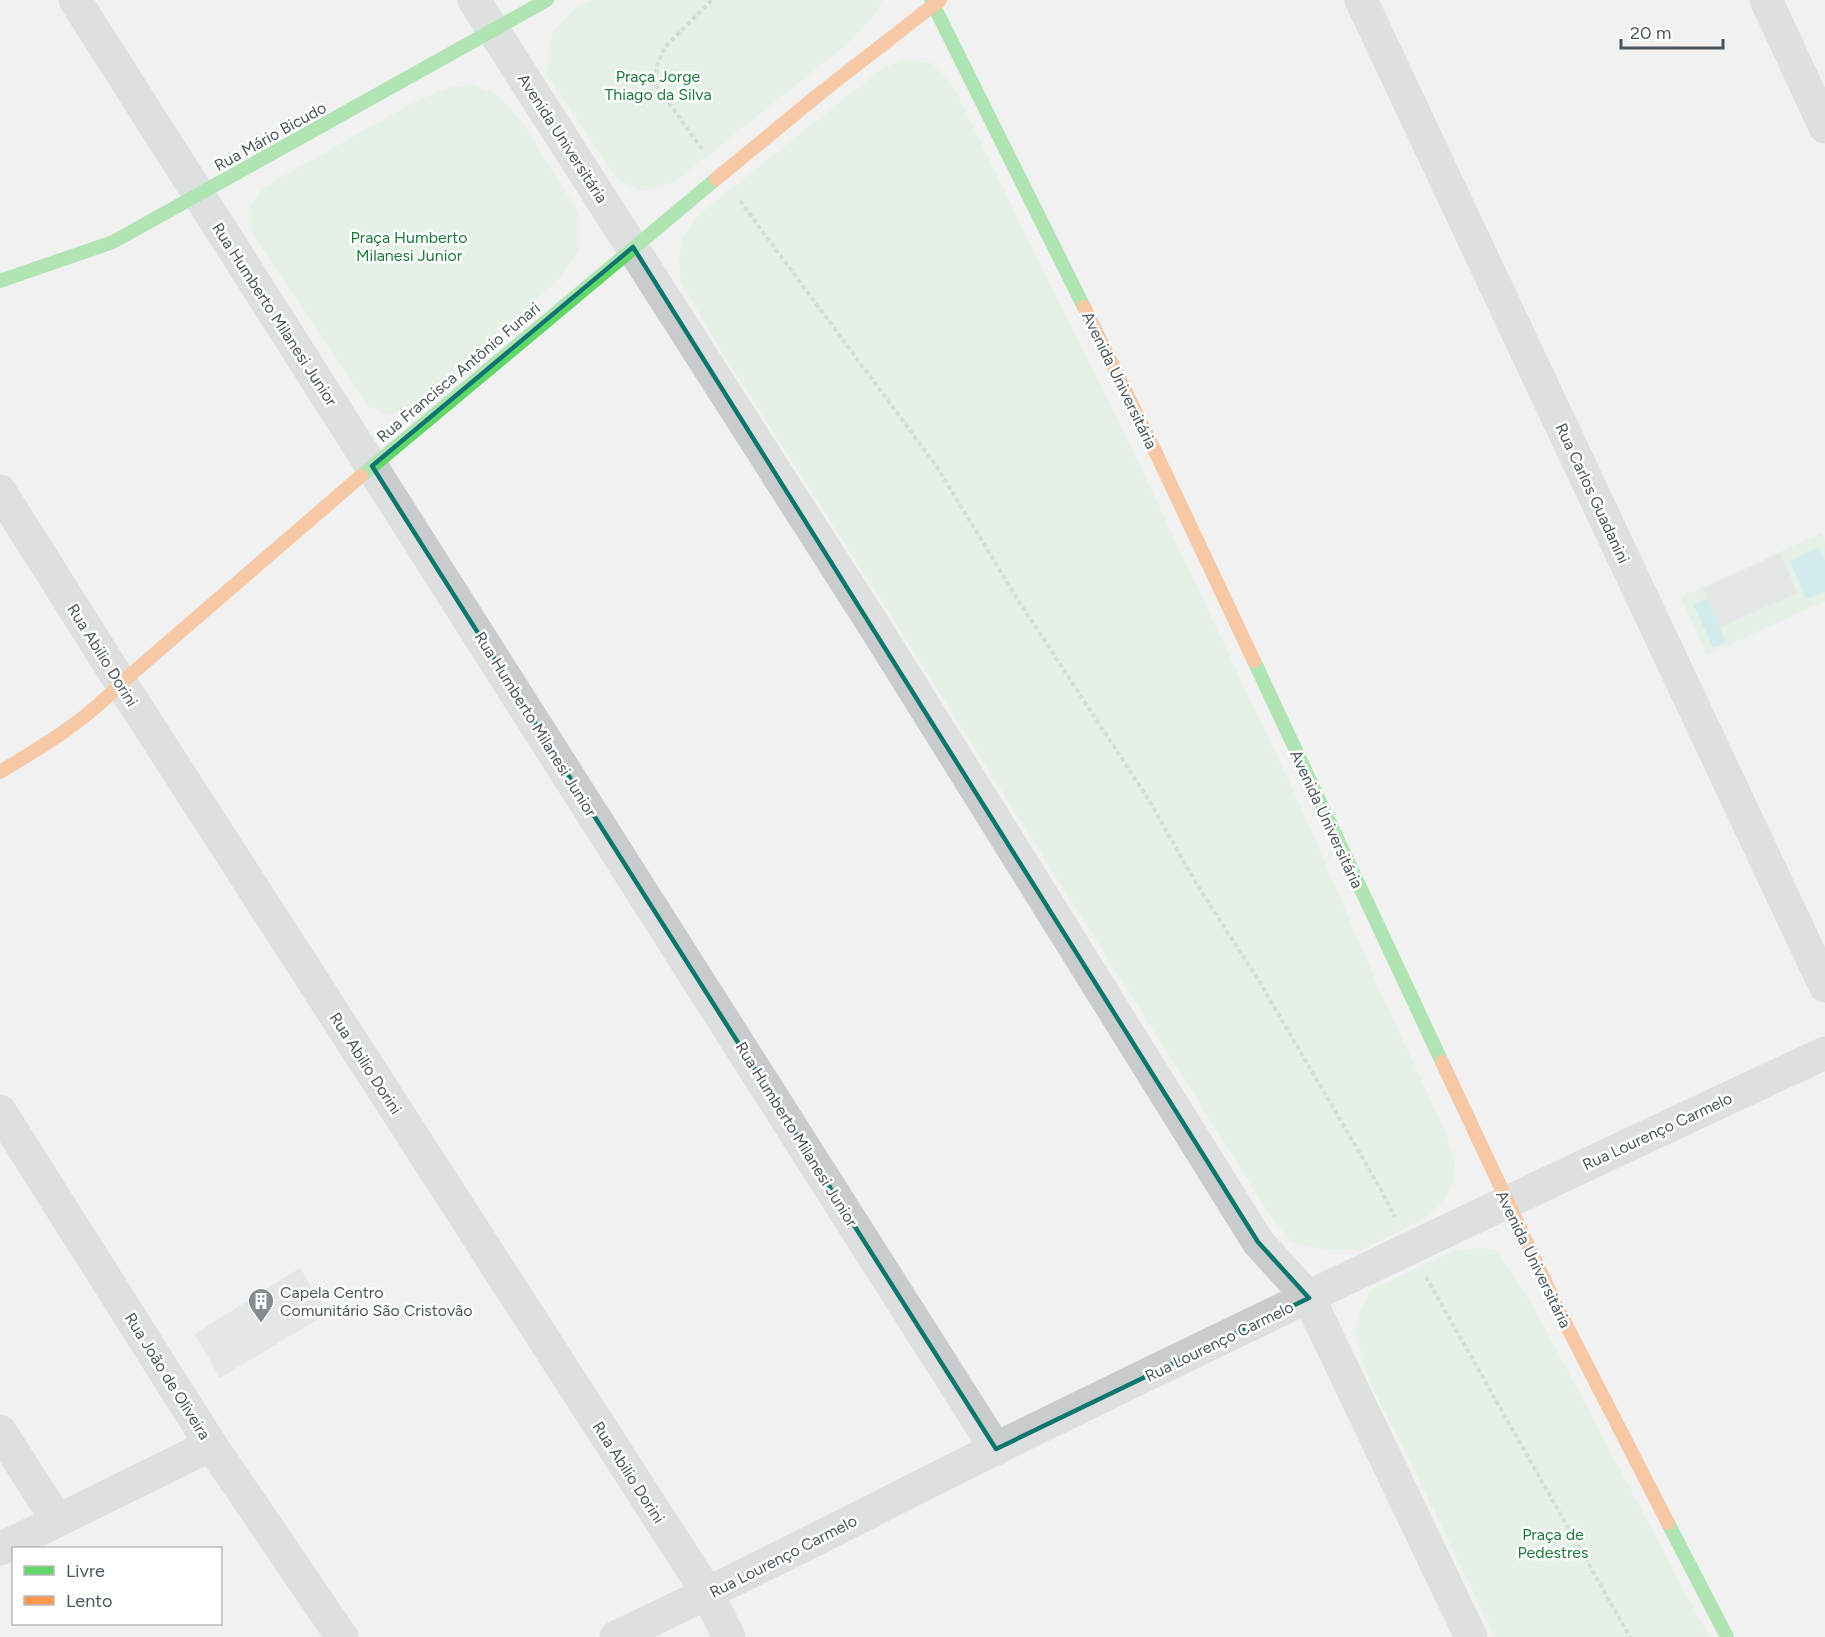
<svg xmlns="http://www.w3.org/2000/svg" width="1825" height="1637" font-family="Figtree,sans-serif">
  <rect width="100%" height="100%" fill="#f1f1f1"/>
  <g fill="#d7efdc">
    <path d="M590 0H882L875 14 847 44 675 182 643 191 618 180 547 75 552 33 578 6Z"/>
    <path d="M901 60 932 63 954 88 1142 470 1300 805 1385 1002 1441 1122 1455 1158 1454 1180 1446 1199 1428 1216 1362 1250 1320 1249 1291 1242 1274 1221 881 600 723 354 681 282 679 259 682 238 696 217 879 71Z"/>
    <path d="M473 85 496 94 522 122 578 212 579 251 560 279 412 408 389 415 368 406 253 235 248 210 261 189 407 106 446 88Z"/>
    <path d="M1821 533 1825 542V601L1707 655 1681 597Z"/>
    <path d="M1480 1248 1497 1250 1531 1302 1709 1637H1495L1408 1456 1371 1385 1355 1334 1360 1311 1371 1290 1454 1251Z"/>
  </g>
  <g fill="#aee7ea">
    <path d="M1818 547 1825 561V592L1806 599 1790 561Z"/>
    <path d="M1708 598 1726 642 1713 648 1694 605Z"/>
  </g>
  <g fill="#d7d9d9">
    <path d="M1781 553 1797 593 1721 627 1703 589Z"/>
    <path d="M300 1268 328 1313 220 1378 195 1334Z"/>
  </g>
  <g fill="none" stroke-linecap="round" stroke-linejoin="round">
    <g stroke="#b8c3be" stroke-width="4" stroke-dasharray="4.5 3" stroke-linecap="butt">
      <path d="M702 149 656 85 657 65 665 47 712 0"/>
      <path d="M740 201 937 467 1018 600 1147 797 1196 883 1259 981 1380 1188 1395 1217"/>
      <path d="M1426 1277 1630 1637"/>
    </g>
    <g stroke="#c8cccd" stroke-width="33">
      <path d="M75 0 996 1449"/>
      <path d="M474 0 878 632 1258 1242 1309 1298 1471 1637"/>
      <path d="M1361 0 1825 986"/>
      <path d="M1766 0 1825 127"/>
      <path d="M0 491 121 683 708 1594 729 1637"/>
      <path d="M0 1111 211 1445 342 1637"/>
      <path d="M0 1431 57 1520"/>
      <path d="M0 1549 211 1445"/>
      <path d="M616 1637C745 1577 870 1511 997 1448 1271 1313 1548 1182 1825 1053"/>
    </g>
    <g stroke="#63d668" stroke-width="14">
      <path d="M931 0 1084 307"/>
      <path d="M0 281 113 242 547 0"/>
      <path d="M361 476 716 179"/>
      <path d="M1254 661 1442 1062"/>
      <path d="M1668 1523 1727 1637"/>
    </g>
    <g stroke="#ff974d" stroke-width="14">
      <path d="M716 179 823 91 940 0"/>
      <path d="M1084 307 1154 449 1254 661"/>
      <path d="M0 772C46 744 83 723 121 683L361 476"/>
      <path d="M1442 1062 1558 1309 1668 1523"/>
    </g>
  </g>
  <path d="M0 0H1825V1637H0ZM633 247 1258 1242 1309 1298 996 1449 372 466Z" fill="#f1f1f1" fill-opacity=".55" fill-rule="evenodd"/>
  <path fill="none" stroke="#0f766e" stroke-width="4.5" stroke-linejoin="round" d="M633 247 1258 1242 1309 1298 996 1449 372 466Z"/>
  <defs>
    <g id="building-pin" transform="scale(1.35)"><path d="M0 17L-7.5 6A9.5 9.5 0 1 1 7.5 6Z" fill="#848c90" stroke="#fff"/><path d="M-4-6H4V6H1V3H-1V6H-4ZM-2.5-4.3h1.7v1.8h-1.7ZM.8-4.3h1.7v1.8H.8ZM-2.5-1h1.7V.8h-1.7ZM.8-1h1.7V.8H.8Z" fill="#fff"/></g>
  </defs>
  <g fill-rule="evenodd">
    <use href="#building-pin" x="261" y="1301"/>
  </g>
  <g text-anchor="middle" stroke-width="5" stroke-linejoin="round" paint-order="stroke">
    <g font-size="16" fill="#1d7a3c" stroke="#fff">
      <text x="658" y="82">Praça Jorge<tspan x="658" dy="18">Thiago da Silva</tspan></text>
      <text x="409" y="243">Praça Humberto<tspan x="409" dy="18">Milanesi Junior</tspan></text>
      <text x="1553" y="1540">Praça de<tspan x="1553" dy="18">Pedestres</tspan></text>
    </g>
    <g font-size="16" fill="#49565c" stroke="#fff">
      <text transform="translate(270 136) rotate(-29)" y="6">Rua Mário Bicudo</text>
      <text transform="translate(563 138) rotate(57)" y="6">Avenida Universitária</text>
      <text transform="translate(275 314) rotate(57)" y="6">Rua Humberto Milanesi Junior</text>
      <text transform="translate(458 372) rotate(-40)" y="6">Rua Francisca Antônio Funari</text>
      <text transform="translate(1120 380) rotate(64)" y="6">Avenida Universitária</text>
      <text transform="translate(1593 493) rotate(65)" y="6">Rua Carlos Guadanini</text>
      <text transform="translate(103 655) rotate(58)" y="6">Rua Abilio Dorini</text>
      <text transform="translate(536 724) rotate(58)" y="6">Rua Humberto Milanesi Junior</text>
      <text transform="translate(1327 819) rotate(65)" y="6">Avenida Universitária</text>
      <text transform="translate(366 1063) rotate(57)" y="6">Rua Abilio Dorini</text>
      <text transform="translate(1657 1131) rotate(-25)" y="6">Rua Lourenço Carmelo</text>
      <text transform="translate(797 1134) rotate(58)" y="6">Rua Humberto Milanesi Junior</text>
      <text transform="translate(1534 1259) rotate(64)" y="6">Avenida Universitária</text>
      <text transform="translate(1219 1341) rotate(-26)" y="6">Rua Lourenço Carmelo</text>
      <text transform="translate(168 1376) rotate(58)" y="6">Rua João de Oliveira</text>
      <text transform="translate(629 1472) rotate(57)" y="6">Rua Abilio Dorini</text>
      <text transform="translate(783 1556) rotate(-27)" y="6">Rua Lourenço Carmelo</text>
    </g>
    <g font-size="16" fill="#49565c" stroke="#fff" text-anchor="start">
      <text x="280" y="1298">Capela Centro<tspan x="280" dy="18">Comunitário São Cristovão</tspan></text>
    </g>
  </g>
  <rect x="12" y="1547" width="210" height="78" fill="#ffffff" stroke="#b6bbbe" stroke-width="1.5"/>
  <rect x="24" y="1566" width="30" height="9" fill="#63d668" stroke="#b6bbbe" stroke-width="1.5"/>
  <text x="66" y="1577" font-size="18" fill="#49565c">Livre</text>
  <rect x="24" y="1596" width="30" height="9" fill="#ff974d" stroke="#b6bbbe" stroke-width="1.5"/>
  <text x="66" y="1607" font-size="18" fill="#49565c">Lento</text>
  <path d="M1621 39v9h102v-9" fill="none" stroke="#49565c" stroke-width="3"/>
  <text x="1630" y="39" font-size="18" fill="#49565c" stroke="#ffffff" stroke-width="4.5" paint-order="stroke">20 m</text>
</svg>
